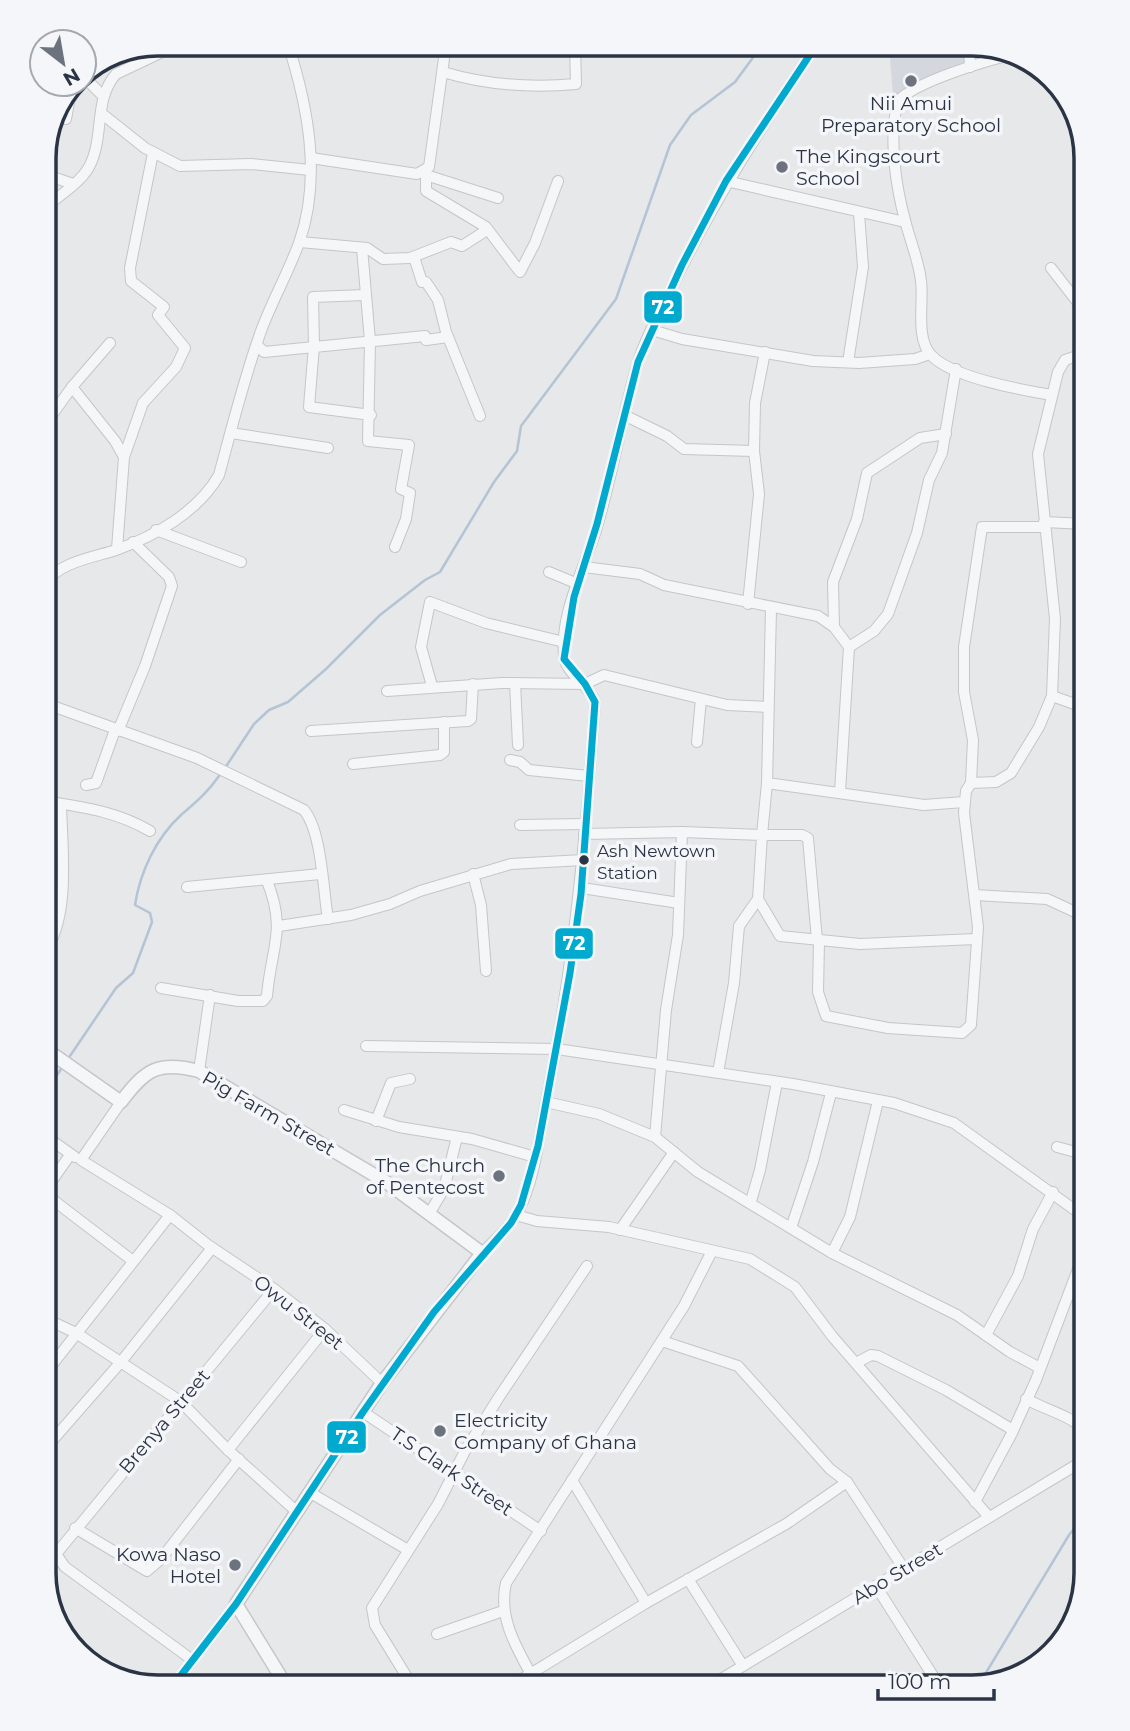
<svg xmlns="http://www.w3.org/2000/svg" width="1130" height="1731" font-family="Montserrat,sans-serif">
  <rect width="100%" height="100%" fill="#e6e8ea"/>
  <path fill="#d4d7dd" d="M889 44H966V65L893 97Z"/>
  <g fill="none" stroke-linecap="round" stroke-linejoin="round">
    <g stroke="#b4c4d5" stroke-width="2.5">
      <path d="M225 768 254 724 269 710 288 702 326 669 380 615 425 580 440 572 494 482 517 451 521 426 616 299 670 145 691 115 735 82 763 44"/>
      <path d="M70 1056 116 988 133 973 152 922 150 913 135 905C140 872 156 838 181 815 196 802 208 792 219 776"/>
      <path d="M44 1095 63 1066"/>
      <path d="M978 1686 1069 1535 1086 1514"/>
    </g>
    <g stroke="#c4c6c8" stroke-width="12">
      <g id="minor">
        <path d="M969 44 970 67"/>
        <path d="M1011 55C985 61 915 82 898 101 888 138 896 188 906 224 911 243 919 262 921 281 924 301 915 338 931 355 952 378 1022 390 1052 395"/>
        <path d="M443 72C486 85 531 88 576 84L575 44"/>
        <path d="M84 77 103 96"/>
        <path d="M101 113 145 148 180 166 251 164 310 170"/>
        <path d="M66 119 71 91"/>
        <path d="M311 158 417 174 429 167 446 44"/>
        <path d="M426 172V191L486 227 520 272 535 243 558 181"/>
        <path d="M44 174 73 184"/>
        <path d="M426 175 498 198"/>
        <path d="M726 181 905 222"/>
        <path d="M44 208C59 196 80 183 89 167 105 137 93 100 116 74L179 44"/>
        <path d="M300 242 367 248 383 259 410 258 451 242 462 246 487 230"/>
        <path d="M362 248 370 341 368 441 409 445 401 489 410 493 406 519 395 547"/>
        <path d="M414 257 422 282H426L438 300 446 332 480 416"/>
        <path d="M1051 268 1086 313"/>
        <path d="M365 295 313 297 314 346 309 407 371 415"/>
        <path d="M652 330 682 339 813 361 859 363 915 359 930 354"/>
        <path d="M257 345 264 352 425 336 426 340 448 337"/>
        <path d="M1077 356 1086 342"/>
        <path d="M848 362 863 267 859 213"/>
        <path d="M72 387 115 441 124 457 117 549"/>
        <path d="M626 416 667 436 684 449 754 451"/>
        <path d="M44 426 72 387 110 343"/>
        <path d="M231 433 328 448"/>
        <path d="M124 457 143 403 176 367 185 348 158 315 164 307 131 281 130 268 153 153"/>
        <path d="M1044 522 1086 524"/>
        <path d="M156 530 241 562"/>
        <path d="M44 558 53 572"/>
        <path d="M584 567 640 574 664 585 818 616 834 627 849 647 840 792"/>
        <path d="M549 572 578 584"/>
        <path d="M44 584C60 562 91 558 116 550 155 536 198 512 219 475 232 427 244 378 261 331 272 301 288 273 299 243 322 178 308 107 288 44"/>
        <path d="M748 604 759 494 754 451 755 403 765 352"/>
        <path d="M771 609 767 783 762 835H802L808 838 817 940"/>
        <path d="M834 627 833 582 857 519 867 473 920 438 946 434"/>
        <path d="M849 647 874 631 888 614 917 533 929 480 942 453 956 369"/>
        <path d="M515 683 518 745"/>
        <path d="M432 686 421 647 430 602 486 623 564 642"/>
        <path d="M387 691 502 683 585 684 604 675 727 705 767 707"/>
        <path d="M1052 696 1086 708"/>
        <path d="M44 703 197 758 304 810C322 832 323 890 328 919"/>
        <path d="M118 731 145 666 172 586 169 577 133 542"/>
        <path d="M311 731 468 721 471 719 473 684"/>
        <path d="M697 742 701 699"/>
        <path d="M510 760 520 762 529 770 589 776"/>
        <path d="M353 764 440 755 444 752V722"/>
        <path d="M767 783 924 805 964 802"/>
        <path d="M971 783 973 740 964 692V647L982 527H1044"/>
        <path d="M86 785 96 783 115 730"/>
        <path d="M44 801C82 807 116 811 150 831"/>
        <path d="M520 825 584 824"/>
        <path d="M584 834 682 832 762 835 758 899 780 936 860 944 976 939"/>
        <path d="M473 874 481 905 486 971"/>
        <path d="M187 887 320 874"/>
        <path d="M582 888 679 903"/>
        <path d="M975 895 1047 899 1086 917"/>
        <path d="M279 926 351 915 390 904 420 891 511 864 583 860"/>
        <path d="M819 941 818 992 826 1016 888 1028 962 1033 971 1025 978 927 964 813 966 791 971 783 996 782 1011 773 1039 727 1052 696 1055 619 1038 454 1058 372 1065 360 1077 356 1086 359"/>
        <path d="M44 954C71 915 62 850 61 804"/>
        <path d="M161 988 238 1001H263L267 996C271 947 287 931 267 881"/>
        <path d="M366 1046 557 1049 793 1084 894 1103 954 1123 1086 1218"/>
        <path d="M199 1071 210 995"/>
        <path d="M718 1073 734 983 739 926 758 899"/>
        <path d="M121 1102 81 1160 170 1215 208 1245 274 1289 325 1329 382 1383"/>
        <path d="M546 1102 599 1114 655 1137 698 1172 832 1253 957 1315 1010 1352 1040 1368"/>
        <path d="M344 1110 399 1127 472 1139 535 1157"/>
        <path d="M376 1121 391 1083 410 1079"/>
        <path d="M44 1135 75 1157"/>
        <path d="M655 1137 666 1010 678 935 682 832"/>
        <path d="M1057 1147 1083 1154 1086 1141"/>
        <path d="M44 1192 70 1155"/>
        <path d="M44 1193 133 1261"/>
        <path d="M751 1201 760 1170 777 1082"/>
        <path d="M429 1214 444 1189 457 1137"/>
        <path d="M516 1215 537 1221 609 1227 750 1259 795 1287 832 1336 989 1517"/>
        <path d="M791 1228 813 1162 831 1093"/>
        <path d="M620 1230 674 1152"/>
        <path d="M482 1253C494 1241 508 1229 517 1214 536 1178 539 1135 547 1096 574 965 586 836 595 702 589 684 565 674 564 655 560 613 585 567 597 527 613 473 622 416 638 362 646 336 661 310 673 285 714 199 764 123 817 44"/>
        <path d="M832 1253 850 1217 878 1101"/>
        <path d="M44 1318 76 1333 180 1401 228 1450 296 1511"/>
        <path d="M986 1335 1018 1276 1033 1229 1053 1192"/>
        <path d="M662 1341 738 1366 830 1469 847 1482 904 1569"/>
        <path d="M856 1363 871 1355 878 1356 946 1390 1013 1430"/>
        <path d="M44 1375 170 1215"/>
        <path d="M1026 1399C1046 1410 1070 1415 1086 1431"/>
        <path d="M363 1412 541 1531"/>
        <path d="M1076 1421 1086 1398"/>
        <path d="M44 1450 120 1363 212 1248"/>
        <path d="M228 1450 325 1329"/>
        <path d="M572 1480 646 1603"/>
        <path d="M309 1492 408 1550"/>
        <path d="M975 1502 1011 1435 1036 1380 1086 1248"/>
        <path d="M75 1528 147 1571 161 1559 239 1459"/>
        <path d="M688 1579 743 1666"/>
        <path d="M876 1586 940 1687"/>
        <path d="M437 1634 503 1611"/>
        <path d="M75 1646 112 1674"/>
        <path d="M191 1659 65 1567 56 1554 274 1289"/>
        <path d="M172 1687 236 1604"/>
        <path d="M413 1687 375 1625 372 1608 438 1504 465 1451 499 1397 587 1266"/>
        <path d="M509 1687 646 1603 786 1524 847 1482"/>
        <path d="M538 1687C521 1655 497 1621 506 1583L684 1306 712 1251"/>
        <path d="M708 1687 1086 1459"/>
        <path d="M914 1687 933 1677"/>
      </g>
    </g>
    <g stroke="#c4c6c8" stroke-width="15">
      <path id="tertiary" d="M44 1048 121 1102C145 1070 158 1060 199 1071L386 1182 482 1253 382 1383 236 1604 287 1687"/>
    </g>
    <use href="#minor" stroke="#f5f6f7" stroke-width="10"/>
    <use href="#tertiary" stroke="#f5f6f7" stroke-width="12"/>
    <g stroke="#f4f6f9" stroke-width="12">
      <path id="bus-1" d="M172 1687 236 1604 363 1412 434 1312 511 1223 521 1205 538 1146 570 973 581 894 595 702 585 684 564 659 574 597 597 524 638 362 682 265 726 181 817 44"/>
    </g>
    <use href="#bus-1" stroke="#00a9ce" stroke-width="7"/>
  </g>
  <g fill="#6c737f" stroke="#f4f6f9" stroke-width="2.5">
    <circle cx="911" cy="81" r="7"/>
    <circle cx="782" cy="167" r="7"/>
    <circle cx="499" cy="1176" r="7"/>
    <circle cx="440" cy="1431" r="7"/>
    <circle cx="235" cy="1565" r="7"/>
  </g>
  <circle fill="#2b3445" stroke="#f4f6f9" stroke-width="2.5" cx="584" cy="860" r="6"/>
  <g text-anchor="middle" stroke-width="7" stroke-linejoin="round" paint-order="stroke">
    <g font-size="17" fill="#2b3445" stroke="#f4f6f9" text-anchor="start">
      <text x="597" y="857">Ash Newtown<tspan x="597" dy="22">Station</tspan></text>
    </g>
    <g font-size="19" fill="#2b3445" stroke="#f4f6f9" text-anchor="start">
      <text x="911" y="110" text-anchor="middle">Nii Amui<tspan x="911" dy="22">Preparatory School</tspan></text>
      <text x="796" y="163">The Kingscourt<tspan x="796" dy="22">School</tspan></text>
      <text x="485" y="1172" text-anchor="end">The Church<tspan x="485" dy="22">of Pentecost</tspan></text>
      <text x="454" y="1427">Electricity<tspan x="454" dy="22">Company of Ghana</tspan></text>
      <text x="221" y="1561" text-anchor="end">Kowa Naso<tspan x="221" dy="22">Hotel</tspan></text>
    </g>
    <g font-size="19" fill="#2b3445" stroke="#f4f6f9">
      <text transform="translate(269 1113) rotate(30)" y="7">Pig Farm Street</text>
      <text transform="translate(299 1312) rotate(38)" y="7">Owu Street</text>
      <text transform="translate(164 1421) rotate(-50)" y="7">Brenya Street</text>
      <text transform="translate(452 1471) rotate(34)" y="7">T.S Clark Street</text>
      <text transform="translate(897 1573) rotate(-31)" y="7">Abo Street</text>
    </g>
  </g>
  <path d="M0 0H1130V1731H0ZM158 56H972A102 102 0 0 1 1074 158V1573A102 102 0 0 1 972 1675H158A102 102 0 0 1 56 1573V158A102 102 0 0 1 158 56Z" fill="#f4f6f9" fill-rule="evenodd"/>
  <path fill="none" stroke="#2b3445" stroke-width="3.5" d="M158 56H972A102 102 0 0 1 1074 158V1573A102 102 0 0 1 972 1675H158A102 102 0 0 1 56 1573V158A102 102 0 0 1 158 56Z"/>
  <g stroke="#f4f6f9" stroke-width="2.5">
    <rect x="643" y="290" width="40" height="34" rx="7" fill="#00a9ce"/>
    <rect x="554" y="927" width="40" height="33" rx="7" fill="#00a9ce"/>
    <rect x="326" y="1420" width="41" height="34" rx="7" fill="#00a9ce"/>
  </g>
  <g font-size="19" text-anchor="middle" font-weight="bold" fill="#fff">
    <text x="663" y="314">72</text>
    <text x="574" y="950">72</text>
    <text x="347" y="1444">72</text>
  </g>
  <g transform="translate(63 63) rotate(149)"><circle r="33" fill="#f4f6f9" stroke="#a4a8b1" stroke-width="2"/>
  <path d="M0-5L12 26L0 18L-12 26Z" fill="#6c737f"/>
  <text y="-10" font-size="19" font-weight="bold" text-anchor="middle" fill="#2b3445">N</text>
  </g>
  <path d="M878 1689v10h116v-10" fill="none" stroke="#2b3445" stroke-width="3.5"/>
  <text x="888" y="1689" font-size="21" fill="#2b3445" stroke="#f4f6f9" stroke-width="5" paint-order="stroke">100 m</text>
</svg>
